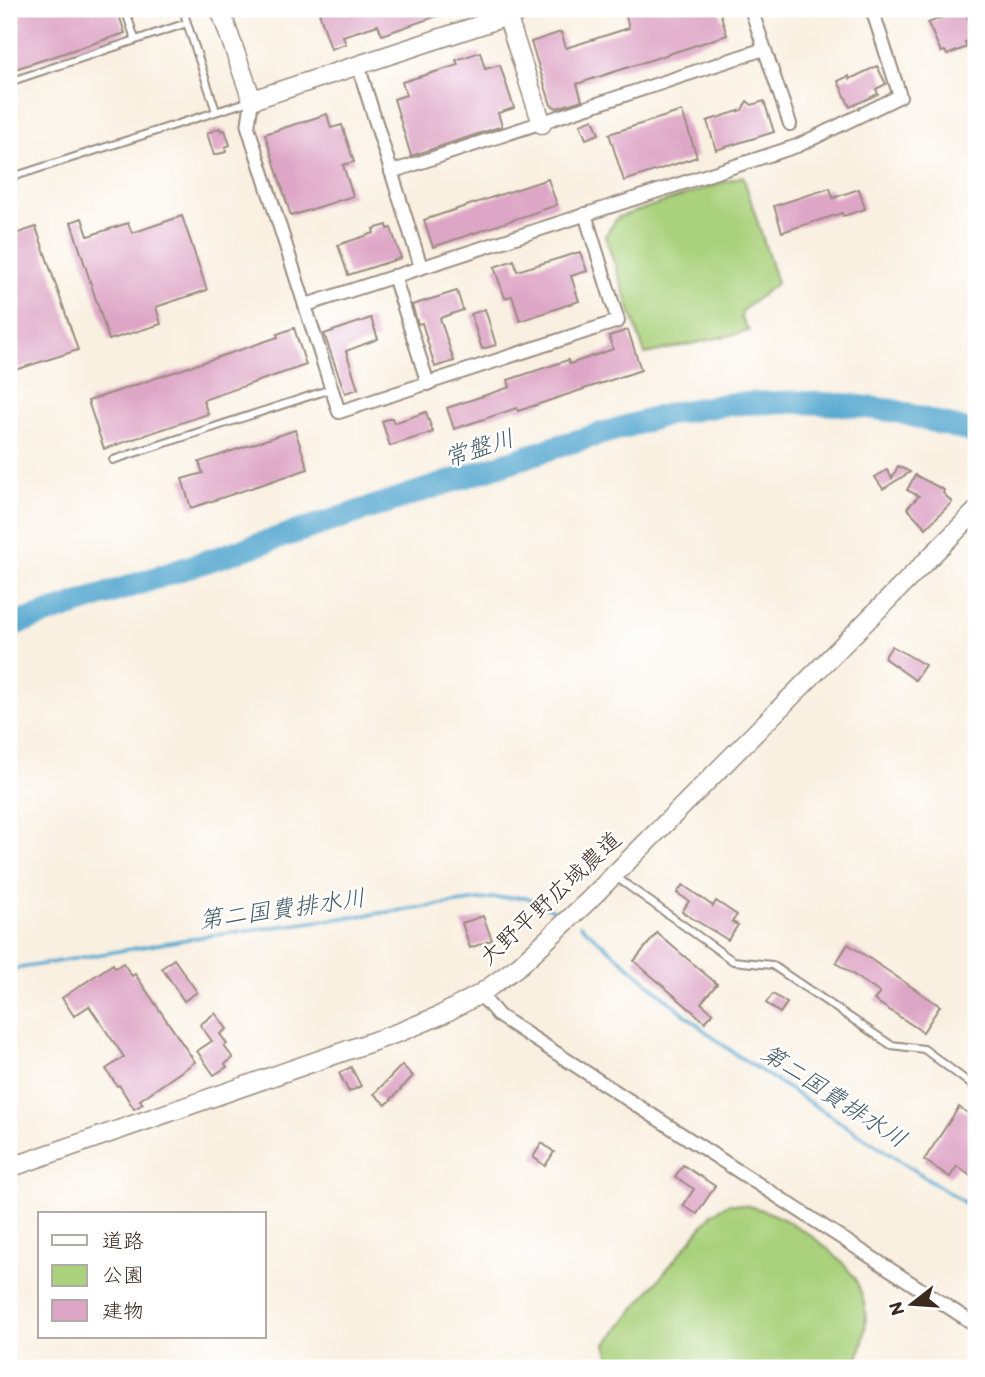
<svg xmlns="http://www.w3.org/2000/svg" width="985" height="1377" font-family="Itim,'Klee One',sans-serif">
  <rect width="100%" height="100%" fill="#fff"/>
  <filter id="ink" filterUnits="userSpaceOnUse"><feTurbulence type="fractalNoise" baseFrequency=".0143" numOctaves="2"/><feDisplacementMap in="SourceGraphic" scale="14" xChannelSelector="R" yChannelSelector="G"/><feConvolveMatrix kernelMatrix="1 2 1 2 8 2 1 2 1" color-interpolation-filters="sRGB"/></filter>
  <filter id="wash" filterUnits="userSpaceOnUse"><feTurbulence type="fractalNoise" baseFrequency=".00686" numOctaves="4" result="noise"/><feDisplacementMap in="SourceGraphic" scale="28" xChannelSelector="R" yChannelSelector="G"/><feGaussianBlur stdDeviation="1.57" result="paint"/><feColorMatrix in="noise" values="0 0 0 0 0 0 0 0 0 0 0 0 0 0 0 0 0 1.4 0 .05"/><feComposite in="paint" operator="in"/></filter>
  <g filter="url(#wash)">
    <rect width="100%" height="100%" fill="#f9f0e1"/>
    <g fill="#aad27d" stroke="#727e4e" stroke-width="2">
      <path d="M743 176 777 283 743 310 741 317 749 331 645 354 605 236 618 217Z"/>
      <path d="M728 1204C770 1203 833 1244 855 1279 860 1287 864 1301 865 1310 868 1331 861 1349 855 1368H613L606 1344 712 1214Z"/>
    </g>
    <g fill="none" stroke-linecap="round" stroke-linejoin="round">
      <g stroke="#54a7cf" stroke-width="3.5">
        <path d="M580 925C633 968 682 1016 738 1056L976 1210"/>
        <path d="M9 970 206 936 494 898 526 897 558 912"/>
      </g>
      <path stroke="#54a7cf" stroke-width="23" d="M9 626 562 445 673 413 729 404 795 402 848 405 895 411 976 433"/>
    </g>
    <g id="blocks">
      <g fill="#dea6c6">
        <path d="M9 9H117L125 33 9 71Z"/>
        <path d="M318 9H451L452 11 382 35 378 25 343 36 346 44 331 49Z"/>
        <path d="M636 9H719L727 35 577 84 582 100 557 108 551 105 531 42 561 32 566 48 629 28 625 12Z"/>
        <path d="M964 9 976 38 965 42 967 47 947 55 945 51 941 52 928 23Z"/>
        <path d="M480 52 485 69 500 65 514 108 498 113 502 126 411 156 394 99 406 95 402 82 458 65 456 60Z"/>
        <path d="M877 66 886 84 876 89 878 94 850 107 838 81 849 76 850 79Z"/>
        <path d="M747 101 752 105 764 101 774 132 716 150 707 121 742 110Z"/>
        <path d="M682 111 697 157 624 181 609 134Z"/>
        <path d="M327 114 331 128 342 125 354 162 343 165 353 196 291 216 265 134Z"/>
        <path d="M593 119 599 134 586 139 580 124Z"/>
        <path d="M220 128 221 131 225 130 230 145 225 147 226 152 214 155 207 133Z"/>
        <path d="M548 179 557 205 433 247 424 220Z"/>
        <path d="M830 188 833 198 859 189 865 209 843 216 842 213 782 232 774 206Z"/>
        <path d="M182 216 207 290 156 307 161 324 109 340 71 222 82 218 88 236 128 223 132 233Z"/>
        <path d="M387 225 388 229 391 228 401 258 348 275 338 245 374 233 373 229Z"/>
        <path d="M36 227 78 350 9 372V236Z"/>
        <path d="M580 252 587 271 571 276 579 301 520 321 512 296 505 298 494 267 514 260 517 271Z"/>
        <path d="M457 291 463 310 440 318 454 361 435 367 422 323 418 324 412 305Z"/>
        <path d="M485 309 496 345 482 349 471 314Z"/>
        <path d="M371 318 378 339 346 351 358 389 345 393 324 334Z"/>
        <path d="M294 328 306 365 203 400 208 414 104 449 88 401 278 337 277 334Z"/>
        <path d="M628 330 641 370 518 411 517 408 454 429 447 408 510 387 508 380 568 360 570 364 613 349 609 336Z"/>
        <path d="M426 412 433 432 390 446 382 421 392 418 394 423Z"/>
        <path d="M295 430 308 469 191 508 182 479 203 473 199 462Z"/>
        <path d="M898 466 910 472 883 489 875 477 887 470 892 478Z"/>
        <path d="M915 475 944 490 943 493 952 502 926 528 907 508 919 496 907 490Z"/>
        <path d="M892 646 925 665 915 680 884 658Z"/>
        <path d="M683 885 713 906 716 901 737 915 732 922 738 925 728 940 682 912 689 901 677 893Z"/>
        <path d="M483 916 492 940 470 948 462 923Z"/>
        <path d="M657 933 717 984 701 1003 713 1013 705 1022 634 961Z"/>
        <path d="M848 944 940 1006 923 1032 874 1000 880 993 836 963Z"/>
        <path d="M174 959 197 992 184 1001 162 968Z"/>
        <path d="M123 963 132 976 135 974 195 1062 140 1100 143 1104 134 1109 119 1085 117 1086 106 1069 124 1057 89 1006 74 1016 62 998 113 964 115 968Z"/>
        <path d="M773 994 787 1003 780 1013 766 1003Z"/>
        <path d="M215 1013 227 1029 220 1034 227 1044 224 1046 233 1058 225 1064 227 1067 214 1075 197 1051 212 1041 200 1025Z"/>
        <path d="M402 1065 413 1076 386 1105 374 1094Z"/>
        <path d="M351 1067 361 1086 349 1092 339 1073Z"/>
        <path d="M959 1107 976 1119V1180L957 1166 950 1177 924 1160Z"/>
        <path d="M542 1143 554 1152 545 1166 533 1157Z"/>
        <path d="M683 1165 715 1186 697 1214 683 1206 694 1189 675 1177Z"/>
      </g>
    </g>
  </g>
  <g filter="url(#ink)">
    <use href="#blocks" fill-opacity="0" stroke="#9a8d80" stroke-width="2"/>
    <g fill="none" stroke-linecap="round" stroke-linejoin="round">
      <g stroke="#9a8d80" stroke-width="10">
        <g id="lane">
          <path d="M125 9 135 39"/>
          <path d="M183 9 187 23"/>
          <path d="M9 82 187 23 216 111"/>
          <path d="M9 178 250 101"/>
          <path d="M113 460 331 389"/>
          <path d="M616 877 733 961 772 965 891 1045 924 1049 976 1088"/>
        </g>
      </g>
      <g stroke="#9a8d80" stroke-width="16">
        <g id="street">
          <path d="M751 9 790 124"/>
          <path d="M358 65 421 267"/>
          <path d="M252 100 248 127 339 412 618 321 585 214"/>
          <path d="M391 172 764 49"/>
          <path d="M394 276 428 384"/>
          <path d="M306 305 797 146 900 96 872 9"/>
          <path d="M480 994 499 1016 976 1325"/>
        </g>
      </g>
      <g stroke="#9a8d80" stroke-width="21">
        <g id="secondary">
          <path d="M220 9 252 100 529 9"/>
          <path d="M505 9 542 124"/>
          <path d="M9 1168 400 1032 441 1015 480 994 520 965 587 902 976 511"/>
        </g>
      </g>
      <use href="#lane" stroke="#fff" stroke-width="6"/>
      <use href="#street" stroke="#fff" stroke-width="12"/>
      <use href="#secondary" stroke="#fff" stroke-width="18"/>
    </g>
  </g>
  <g text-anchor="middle" stroke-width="5" stroke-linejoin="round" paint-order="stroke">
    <g font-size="23" fill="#3b2a1e" stroke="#fff">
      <text transform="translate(550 898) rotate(-43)" y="8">大野平野広域農道</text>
    </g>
    <g font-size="24" font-style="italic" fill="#455c65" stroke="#fff">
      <text transform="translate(479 448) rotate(-18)" y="8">常盤川</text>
      <text transform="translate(282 909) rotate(-8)" y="8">第二国費排水川</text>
      <text transform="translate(834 1096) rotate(33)" y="8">第二国費排水川</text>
    </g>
  </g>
  <rect width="985" height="1377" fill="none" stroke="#fff" stroke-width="35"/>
  <rect x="38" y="1212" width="228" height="126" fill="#ffffff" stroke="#b1aaa5" stroke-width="2"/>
  <rect x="52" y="1235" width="35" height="10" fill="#ffffff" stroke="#b1aaa5" stroke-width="2"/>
  <text x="102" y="1248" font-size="21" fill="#3b2a1e">道路</text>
  <rect x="52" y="1265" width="35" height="21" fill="#aad27d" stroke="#b1aaa5" stroke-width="2"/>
  <text x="102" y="1282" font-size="21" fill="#3b2a1e">公園</text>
  <rect x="52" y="1300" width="35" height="21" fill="#dea6c6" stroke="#b1aaa5" stroke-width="2"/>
  <text x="102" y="1318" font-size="21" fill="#3b2a1e">建物</text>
  <g transform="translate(912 1304) rotate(253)" stroke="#ffffff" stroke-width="5" paint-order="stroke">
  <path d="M0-5L12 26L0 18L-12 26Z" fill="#3b2a1e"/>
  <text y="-10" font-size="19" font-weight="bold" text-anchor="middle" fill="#3b2a1e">N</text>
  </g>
</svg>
